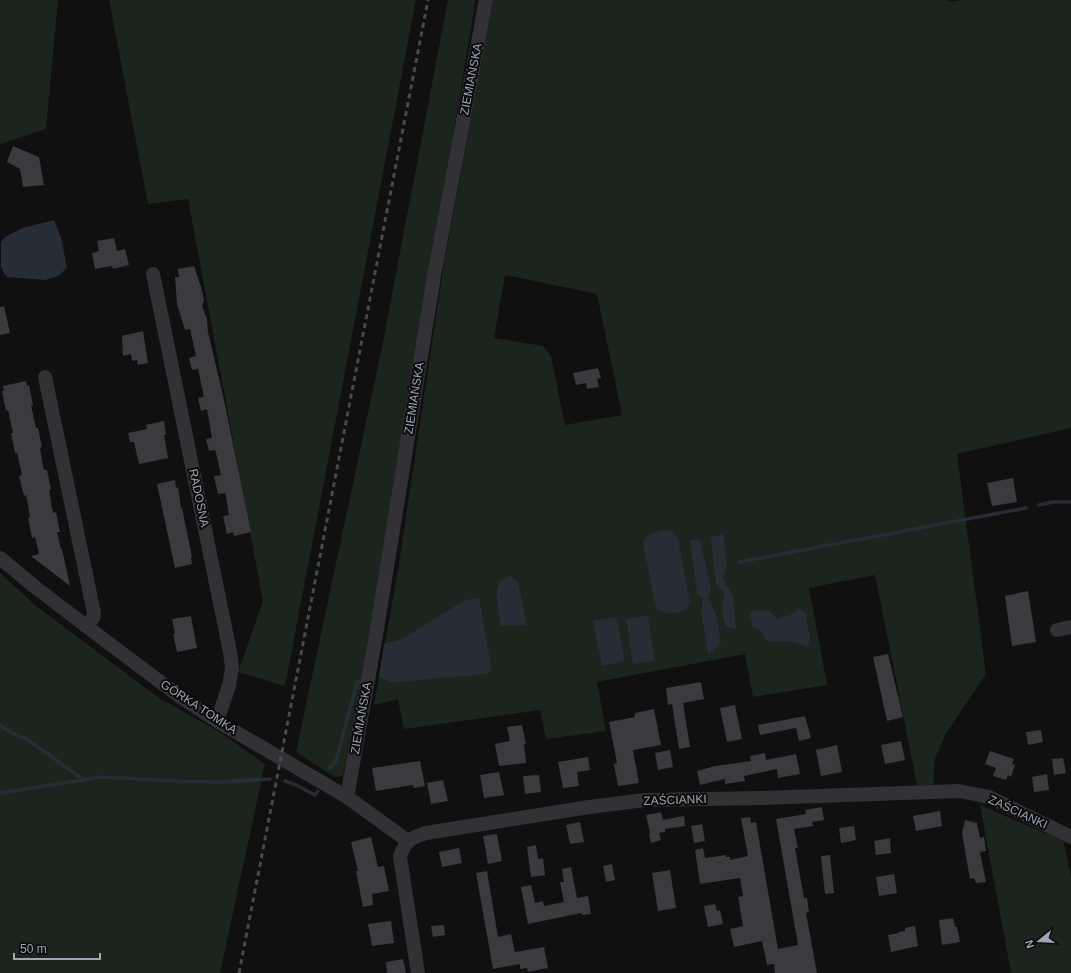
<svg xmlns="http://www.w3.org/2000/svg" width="1071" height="973" font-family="Helvetica,sans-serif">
  <rect width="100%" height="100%" fill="#101011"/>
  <g fill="#1c241e" fill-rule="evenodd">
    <path d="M0 0H58L46 129 0 144Z"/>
    <path d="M109 0H416L285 686 238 672 263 601 188 199 148 204Z"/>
    <path d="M448 0H475L474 10 378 587 343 776 335 777 296 752 382 347Z"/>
    <path d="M493 0H948L949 2 963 0H1071V428L957 454 986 674 945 735 935 759 933 785H917L875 575 809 588 827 685 753 697 745 654 597 682 606 731 546 739 540 710 404 729 398 699 374 705 398 570 444 263ZM505 275 597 294 622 415 565 425 551 356 543 346 494 338Z"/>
    <path d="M0 573 36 606 159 698 218 731 265 764 220 973H0Z"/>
    <path d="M980 805 1063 841 1071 876V973H1011Z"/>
  </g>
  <g fill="#262d35">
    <path d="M54 220 61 237 67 268 58 276 45 280 7 277 3 272 1 266V242L5 237 22 228Z"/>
    <path d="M665 530 672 531 678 538 690 604C681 615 668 616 656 608L643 542C648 533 655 532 665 530Z"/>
    <path d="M723 534 727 564 723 579 733 595 736 629 726 626C721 615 721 606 725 594L716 584 711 537Z"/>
    <path d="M700 539 711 590 708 598 716 614 721 644 708 655 701 610 703 599 697 593 690 540Z"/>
    <path d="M510 575 518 582 527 625 501 626C499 614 492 590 501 580 503 578 507 577 510 575Z"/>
    <path d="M479 598 492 671 486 674 398 682H391L379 677 384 644 402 639 465 600Z"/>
    <path d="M798 608 805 612 810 639 808 647C795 642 784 640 770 642L765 639 761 631 753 627 749 614 755 610 769 611 777 619 793 614Z"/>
    <path d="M648 615 655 661 633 664 626 619Z"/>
    <path d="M616 617 625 661 602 666 593 621Z"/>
  </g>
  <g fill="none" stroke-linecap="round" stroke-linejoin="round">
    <g stroke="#262d35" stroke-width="3.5">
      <path d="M1039 505 1053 502H1071"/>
      <path d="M739 562 1026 508"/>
      <path d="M0 725 10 732 28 740 84 780"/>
      <path d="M330 768 336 761 357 683 363 679"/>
      <path d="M285 781 296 785 315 795 318 791"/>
      <path d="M0 793 102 777 174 781 222 782 270 779"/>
    </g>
  </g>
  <g fill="#3a3a3f">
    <path d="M13 146 39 157 44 185 23 187 20 169 7 162Z"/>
    <path d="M114 238 117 251 125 249 129 265 113 269 112 266 95 269 92 253 99 251 97 241Z"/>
    <path d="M194 266 201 287 204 300 202 306 207 319 208 332 224 400 251 532 234 536 233 532 227 534 223 516 229 515 226 497 225 493 218 494 214 476 221 475 217 457 215 450 209 451 206 439 212 438 207 409 201 411 198 398 204 397 198 369 192 370 189 358 196 356 190 329 185 330 177 304 175 277H179L178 269Z"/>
    <path d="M4 306 10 333 0 335V307Z"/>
    <path d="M143 331 148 363 138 365 137 360 132 361 131 354 123 356 122 336Z"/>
    <path d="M598 368 601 378 597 379 599 387 587 389 586 383 576 385 573 373Z"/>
    <path d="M26 381 27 386 29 385 33 405H31L32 410 36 428H38L42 447 40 448 43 466 44 470H47L51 490H49L52 508 53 513 56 512 60 532H57L61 549H62L70 586 31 556 39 554 35 537 32 538 28 518 30 517 27 499 26 495 24 496 19 476 22 475 18 457 17 453H15L11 433H13L8 410 6 411 2 391H4L3 386Z"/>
    <path d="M164 421 166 435H164L168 458 139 464 134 442H130L128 433 147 429 146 425Z"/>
    <path d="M1013 478 1017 502 992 506 987 483Z"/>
    <path d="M175 480 176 488 178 487 181 508H182L192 557H191L192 564 175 568 157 484Z"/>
    <path d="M1028 591 1036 642 1012 646 1005 596Z"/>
    <path d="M191 616 197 648 177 652 173 634H175L172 619Z"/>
    <path d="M888 654 903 717 887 721 873 657Z"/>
    <path d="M701 682 704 699 683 703 690 747 679 749 672 704 668 705 666 688Z"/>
    <path d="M735 705 742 739 727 742 720 708Z"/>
    <path d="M654 709 661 745 633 750 639 783 618 786 614 764 617 763 609 722 635 717V713Z"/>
    <path d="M805 716 811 738 799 741 796 728 760 735 758 725Z"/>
    <path d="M522 725 526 744H524L526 763 499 766 495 744 510 741 507 727Z"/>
    <path d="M1041 730 1043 742 1028 745 1026 732Z"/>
    <path d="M901 741 905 760 885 764 881 745Z"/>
    <path d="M837 745 842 772 821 776 816 750Z"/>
    <path d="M670 750 673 767 658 770 655 753Z"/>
    <path d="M990 751 1014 759 1012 764 1015 765 1011 777 1008 775 1006 780 993 776 996 768 985 764Z"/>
    <path d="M765 753 766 760 796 754 800 774 778 778 777 769 744 776 745 781 725 784V779L700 785 697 771 715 766 751 761 750 756Z"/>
    <path d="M588 757 590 770 577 772 579 786 563 788 558 762Z"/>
    <path d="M1063 758 1066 773 1054 775 1052 759Z"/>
    <path d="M420 761 425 786 414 788 413 785 376 791 372 768Z"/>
    <path d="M499 772 504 795 484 798 480 775Z"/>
    <path d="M1047 774 1049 790 1034 792 1032 777Z"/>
    <path d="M539 775 541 792 525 794 523 776Z"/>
    <path d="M443 780 448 801 431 804 427 783Z"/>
    <path d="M822 807 824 820 812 822 813 826 794 829 798 848H795L804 898H807L809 912 806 913 817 973H775L774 964 767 965 762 941 734 947 730 929 743 926 738 897 743 896 740 878 700 884 695 850 703 848 705 858 726 855V857H730V860L748 856 741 818 750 817 751 823 756 822 778 949 798 945 776 819 806 814 805 810Z"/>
    <path d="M940 811 942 826 916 831 913 816Z"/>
    <path d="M661 812 663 820 684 816 685 826 665 829V832L659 833 661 840 651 843 649 834 650 833 646 815Z"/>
    <path d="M965 820 977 823 980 838 984 837 986 851 980 852 986 882 976 883 974 878 970 879 962 833Z"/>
    <path d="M580 822 584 842 570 844 566 825Z"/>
    <path d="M702 824 705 841 694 843 691 826Z"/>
    <path d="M854 826 856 840 841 843 839 828Z"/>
    <path d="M497 834 502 861 488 864 483 836Z"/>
    <path d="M371 837 378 867 384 866 389 891 372 894 373 905 363 907 356 871H358L351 842Z"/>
    <path d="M890 838 891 853 876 855 874 841Z"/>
    <path d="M536 845 538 859 543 858 545 875 531 877 527 847Z"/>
    <path d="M459 848 462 863 442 867 439 852Z"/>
    <path d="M830 855 834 893 825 894 821 856Z"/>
    <path d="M612 864 615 880 606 882 603 866Z"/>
    <path d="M571 867 577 898 588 896 591 914 582 915 581 913 528 924 521 887 531 885 535 903 543 901 544 906 564 902 560 882H564L562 869Z"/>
    <path d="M670 870 676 908 658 911 652 873Z"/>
    <path d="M487 871 498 937 511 934 515 952 544 947 548 968 528 972 527 968 520 969V964L493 969 476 873Z"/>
    <path d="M894 874 897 893 879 896 876 877Z"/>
    <path d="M715 904 717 911 720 910 723 924 708 927 704 906Z"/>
    <path d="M953 918 955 927H957L960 942 942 945 939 920Z"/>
    <path d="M391 921 394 943 372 946 368 924Z"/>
    <path d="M444 925 445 935 433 937 431 926Z"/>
    <path d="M915 926 918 946 891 952 888 935 899 933 898 932 905 931V928Z"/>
    <path d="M403 959 406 973H387L386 962Z"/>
  </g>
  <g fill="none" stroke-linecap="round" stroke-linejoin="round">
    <g stroke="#313136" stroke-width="14">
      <path d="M153 274 230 652 232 667 229 686 217 721"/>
      <path d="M45 377 94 613 93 618 86 626"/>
      <path d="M0 558 35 587 86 626 179 696 217 721 347 797 408 841"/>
      <path d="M1057 630 1071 627"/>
      <path d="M347 797 376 635 435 270 486 0"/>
      <path d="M418 973 400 857C405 841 410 838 426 833L589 807 645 800 762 798 959 791 989 797 1071 837"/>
    </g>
    <path stroke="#48494f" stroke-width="3" stroke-dasharray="5 4" stroke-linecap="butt" d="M239 973 428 0"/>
  </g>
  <g text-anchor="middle" stroke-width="4" stroke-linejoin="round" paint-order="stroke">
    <g font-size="12" fill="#a0a4b3" stroke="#0b0b0c">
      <text transform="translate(471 79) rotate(-79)" y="4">ZIEMIAŃSKA</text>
      <text transform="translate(414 398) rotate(-81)" y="4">ZIEMIAŃSKA</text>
      <text transform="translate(199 498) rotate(78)" y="4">RADOSNA</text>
      <text transform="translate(199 707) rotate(33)" y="4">GÓRKA TOMKA</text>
      <text transform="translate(361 718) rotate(-80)" y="4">ZIEMIAŃSKA</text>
      <text transform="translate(675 800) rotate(-2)" y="4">ZAŚCIANKI</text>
      <text transform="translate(1018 812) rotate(25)" y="4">ZAŚCIANKI</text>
    </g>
  </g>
  <g transform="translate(1039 941) rotate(252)" stroke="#0b0b0c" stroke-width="3" paint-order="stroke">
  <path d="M0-3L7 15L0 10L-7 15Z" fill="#a0a4b3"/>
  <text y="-6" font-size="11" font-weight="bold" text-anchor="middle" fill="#a0a4b3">N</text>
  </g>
  <path d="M14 953v6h86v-6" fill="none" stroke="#a0a4b3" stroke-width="2"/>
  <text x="20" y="953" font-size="12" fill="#a0a4b3" stroke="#0b0b0c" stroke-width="3" paint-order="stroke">50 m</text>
</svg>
